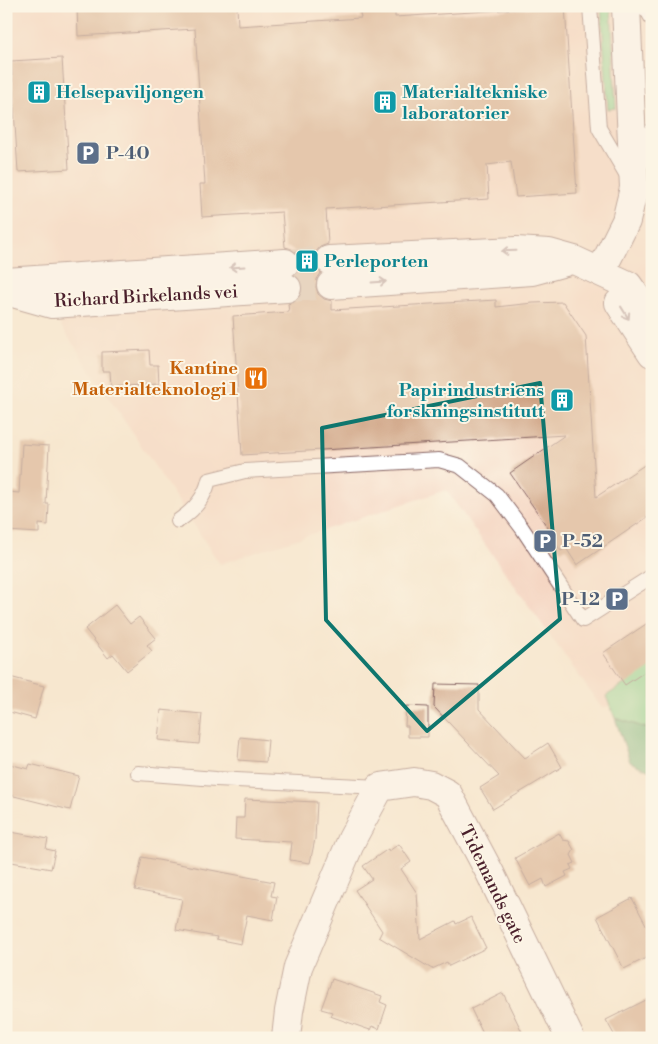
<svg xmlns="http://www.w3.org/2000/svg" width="658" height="1044" font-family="'Libre Bodoni',serif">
  <rect width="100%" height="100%" fill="#fcf5e5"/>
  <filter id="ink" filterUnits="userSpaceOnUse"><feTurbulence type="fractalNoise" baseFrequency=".02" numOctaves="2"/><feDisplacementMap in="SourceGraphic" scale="10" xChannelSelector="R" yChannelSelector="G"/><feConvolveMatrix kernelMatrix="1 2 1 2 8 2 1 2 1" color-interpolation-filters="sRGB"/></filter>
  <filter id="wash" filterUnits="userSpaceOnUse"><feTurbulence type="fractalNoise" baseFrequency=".0096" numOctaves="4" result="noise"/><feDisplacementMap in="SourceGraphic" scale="20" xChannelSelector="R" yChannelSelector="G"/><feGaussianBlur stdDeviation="1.12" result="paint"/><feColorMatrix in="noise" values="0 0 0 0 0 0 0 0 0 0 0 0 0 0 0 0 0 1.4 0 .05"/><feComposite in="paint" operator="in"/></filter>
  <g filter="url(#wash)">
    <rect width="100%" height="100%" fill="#f7e7cf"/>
    <path fill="#f4d3c0" d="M6 6H652V692L602 708 446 490 220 564 55 317 6 296Z"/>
    <g fill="#88d38f" stroke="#69795d">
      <path d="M601 6H611L616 108 608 109Z"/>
      <path d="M652 666V730L615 718 606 696Z"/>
    </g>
    <path fill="#6eb57a" stroke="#5c6a52" d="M615 718 652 730V772L630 762Z"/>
    <g id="blocks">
      <g fill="#cea182">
        <path d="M77 6H237L238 26 361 18 360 13 395 11V17L565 6 577 193 516 197 511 162 487 165 489 199 326 209 328 244 320 247 315 253 313 261 316 268 321 273 317 279 316 287 318 294 324 299 332 301V310L496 300V307L533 303 563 302 586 336 596 497 652 460V514L577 565 566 548 561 551 546 529 548 528 510 473 565 435 242 455 233 316 289 312 288 304 296 301 301 295 303 287 300 280 295 275 299 269 301 262 298 255 292 249 285 247 282 212 202 217 200 184H205L195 29 78 36Z"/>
        <path d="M62 58 69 169 18 172 11 61Z"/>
        <path d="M149 350 150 365H158L159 384 111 387 110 371H102V352Z"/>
        <path d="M22 444 49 446 46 504H49L48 525 39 524V533L6 531 9 492 19 493Z"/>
        <path d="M115 605 130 624 139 617 156 638 147 645 152 651 127 671 113 654 108 658 85 629Z"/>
        <path d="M652 620V667L625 685 603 653Z"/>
        <path d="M6 676 44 686 35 719 6 711Z"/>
        <path d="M435 684 479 685V709L525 758 548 743 562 767 493 809 480 788 499 776 434 707Z"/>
        <path d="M406 706 428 707V737H408V726H405Z"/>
        <path d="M161 710 202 714 199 744 158 740Z"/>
        <path d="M240 737 268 740 266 762 238 760Z"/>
        <path d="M6 763 28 769 30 764 79 776 70 810 6 794Z"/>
        <path d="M245 799 317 802 315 839 310 863 290 860 292 842 235 839 236 818H244Z"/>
        <path d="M6 831 48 839 46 849 55 851 51 869 6 861Z"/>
        <path d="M559 833 563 840 569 841 574 850 571 855 575 863 570 865 572 869 565 872 567 876 546 887 543 879 530 886 515 858Z"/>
        <path d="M399 844 411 862 401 869 417 893 420 939 455 921 456 924 471 917 486 948 449 966 447 962 432 969 379 937 382 931 355 890 372 879 363 866 388 849 389 851Z"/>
        <path d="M142 857 274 882 271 896 277 897 273 920 247 915 241 944 216 939 217 937 176 930 182 899 135 890Z"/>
        <path d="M632 898 652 936V955L624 969 597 917Z"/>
        <path d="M332 979 382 996 380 1002 387 1005 379 1029 372 1026 370 1030 330 1016 332 1012 321 1009Z"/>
        <path d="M503 993 525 1038H485L471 1009Z"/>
        <path d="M652 997V1038H616L606 1020Z"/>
      </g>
    </g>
  </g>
  <g filter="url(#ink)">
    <use href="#blocks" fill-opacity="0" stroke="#876564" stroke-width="1"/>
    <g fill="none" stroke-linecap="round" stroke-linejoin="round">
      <g stroke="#d4bfae" stroke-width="28" stroke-dasharray="28 14" stroke-linecap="butt">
        <path d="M285 263 329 260"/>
        <path d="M287 288 331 285"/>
      </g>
      <g stroke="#876564" stroke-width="16">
        <g id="service">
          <path d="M590 6 599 128 629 179"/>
          <path d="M639 6 648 12 652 19"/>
          <path d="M641 165 652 130"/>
          <path d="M178 521C193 511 205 498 209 480L245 471 439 460 460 466 497 495 522 528 583 620 652 576"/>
          <path d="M138 773 216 779 380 787"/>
        </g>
      </g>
      <g stroke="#876564" stroke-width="30">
        <g id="minor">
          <path d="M601 271 626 221 634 188 626 6"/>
          <path d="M286 1038 289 1011 298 967 352 839 380 787 414 782 431 785 448 794 490 873 570 1038"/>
        </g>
      </g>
      <g stroke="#876564" stroke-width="30">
        <g id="tertiary">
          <path d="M329 260 516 251 549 253 574 260 628 285 652 319"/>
          <path d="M6 282 285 263"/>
          <path d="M331 285 532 271 565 262"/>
          <path d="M6 291 52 304 287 288"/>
          <path d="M619 303 652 353"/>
        </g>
      </g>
      <use href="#service" stroke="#fff" stroke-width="14"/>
      <use href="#minor" stroke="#fff" stroke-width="28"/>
      <use href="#tertiary" stroke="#fff" stroke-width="28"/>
    </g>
    <defs><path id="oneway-shaft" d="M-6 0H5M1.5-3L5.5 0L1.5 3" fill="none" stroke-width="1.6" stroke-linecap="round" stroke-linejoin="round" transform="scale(1.25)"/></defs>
    <g stroke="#ae9aa0">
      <use href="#oneway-shaft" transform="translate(509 251) rotate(178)"/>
      <use href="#oneway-shaft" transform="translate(237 267) rotate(176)"/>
      <use href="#oneway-shaft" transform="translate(379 282) rotate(-4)"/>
      <use href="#oneway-shaft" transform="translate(625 313) rotate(58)"/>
    </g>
  </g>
  <path d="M0 0H658V1044H0ZM540 383 560 619 427 731 326 620 322 428Z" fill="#f7e7cf" fill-opacity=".55" fill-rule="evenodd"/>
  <path fill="none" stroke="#0f766e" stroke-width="4" stroke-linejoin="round" d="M540 383 560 619 427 731 326 620 322 428Z"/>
  <defs>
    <g id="building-square" transform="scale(1.25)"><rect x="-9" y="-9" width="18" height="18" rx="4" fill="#0f9aa8" stroke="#fcf5e5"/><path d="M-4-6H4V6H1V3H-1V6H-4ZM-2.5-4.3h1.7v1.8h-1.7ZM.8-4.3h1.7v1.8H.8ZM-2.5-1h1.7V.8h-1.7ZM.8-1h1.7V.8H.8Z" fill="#fff"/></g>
    <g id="parking-square" transform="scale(1.25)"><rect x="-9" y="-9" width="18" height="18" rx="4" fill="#5c6f8a" stroke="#fcf5e5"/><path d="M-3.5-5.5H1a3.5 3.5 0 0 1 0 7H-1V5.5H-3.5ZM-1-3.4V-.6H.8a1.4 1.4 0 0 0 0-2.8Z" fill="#fff"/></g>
    <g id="restaurant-square" transform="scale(1.25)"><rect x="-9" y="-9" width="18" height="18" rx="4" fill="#e8710a" stroke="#fcf5e5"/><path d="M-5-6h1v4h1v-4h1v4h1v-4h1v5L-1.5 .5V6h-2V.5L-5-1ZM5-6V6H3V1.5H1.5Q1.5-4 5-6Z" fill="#fff"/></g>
  </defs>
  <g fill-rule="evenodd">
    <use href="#building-square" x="39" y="92"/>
    <use href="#building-square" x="385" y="102"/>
    <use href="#parking-square" x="88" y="153"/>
    <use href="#building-square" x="307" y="261"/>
    <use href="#restaurant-square" x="256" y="378"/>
    <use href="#building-square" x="562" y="400"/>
    <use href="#parking-square" x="545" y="541"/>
    <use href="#parking-square" x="617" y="599"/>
  </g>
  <g text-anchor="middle" stroke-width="4" stroke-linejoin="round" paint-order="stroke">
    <g font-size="18" font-weight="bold" fill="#0d838f" stroke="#fcf5e5" text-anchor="start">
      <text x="56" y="98">Helsepaviljongen</text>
      <text x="402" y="98">Materialtekniske<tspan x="402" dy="21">laboratorier</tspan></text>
      <text x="324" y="267">Perleporten</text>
      <text x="544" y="396" text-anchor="end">Papirindustriens<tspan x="544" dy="21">forskningsinstitutt</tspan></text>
    </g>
    <g font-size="18" font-weight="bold" fill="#4e5e75" stroke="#fcf5e5" text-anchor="start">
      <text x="106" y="159">P-40</text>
      <text x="562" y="547">P-52</text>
      <text x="600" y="605" text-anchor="end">P-12</text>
    </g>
    <g font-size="18" fill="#4a1f2b" stroke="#fcf5e5">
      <text transform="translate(146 296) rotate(-3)" y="6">Richard Birkelands vei</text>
      <text transform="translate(493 884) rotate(64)" y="6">Tidemands gate</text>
    </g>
    <g font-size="18" font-weight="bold" fill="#c56008" stroke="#fcf5e5" text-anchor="end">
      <text x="238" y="374">Kantine<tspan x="238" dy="21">Materialteknologi 1</tspan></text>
    </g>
  </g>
  <rect width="658" height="1044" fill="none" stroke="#fcf5e5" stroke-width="25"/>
</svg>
